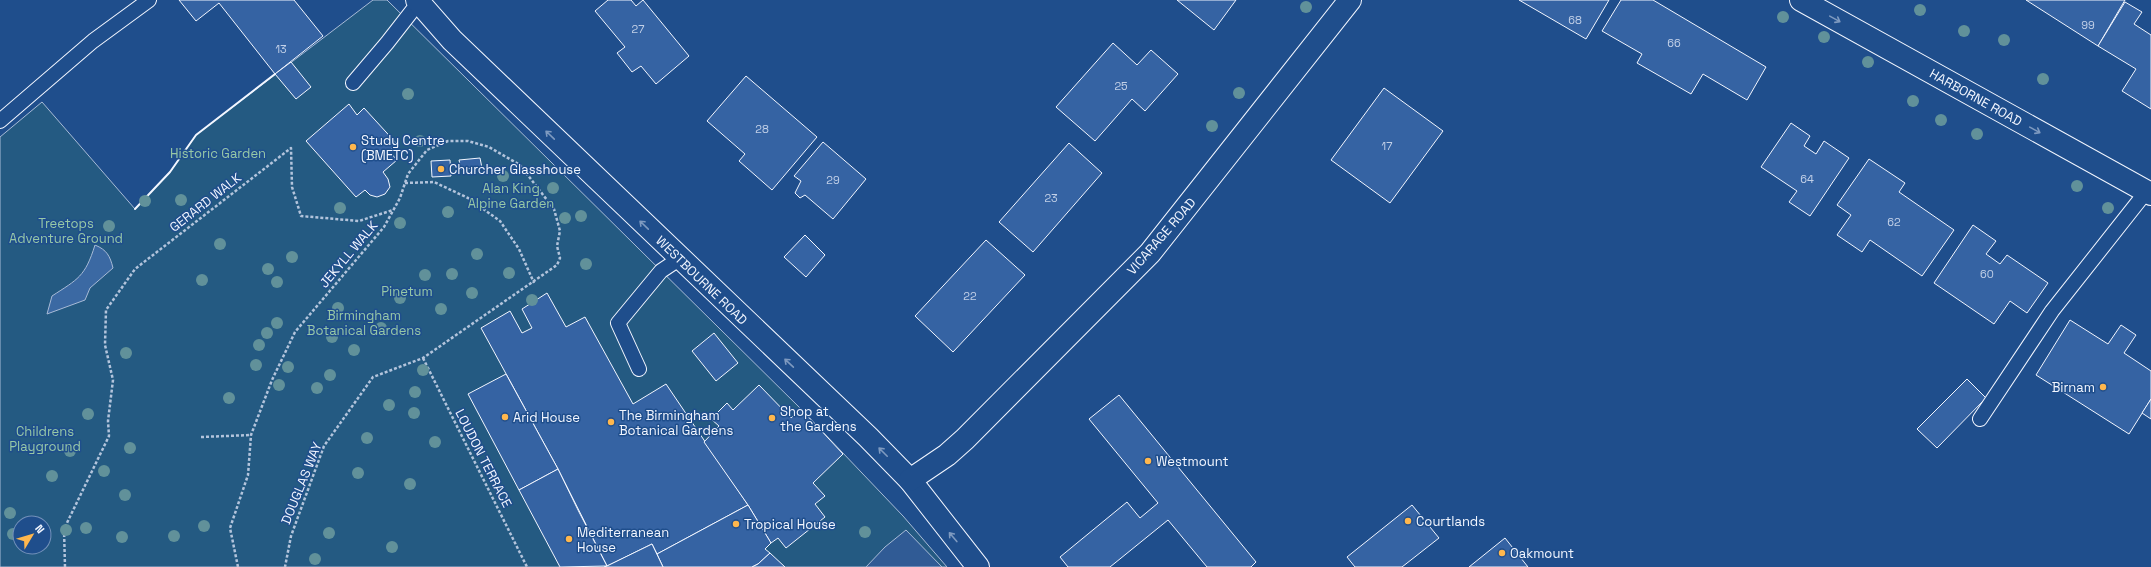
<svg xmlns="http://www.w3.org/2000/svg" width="2151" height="567" font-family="'Space Grotesk',sans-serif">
  <rect width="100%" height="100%" fill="#1f4e8c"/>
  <path fill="#245a82" stroke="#a8bbd7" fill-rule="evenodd" d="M373 0H387L801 409 903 516 947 567H0V137L42 102 135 209 170 172 196 135ZM20 523H44V547H20Z"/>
  <path fill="#305b95" stroke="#a8bbd7" d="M906 530 942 567H866L885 547Z"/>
  <path fill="#3b69a3" stroke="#a8bbd7" d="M95 245C107 250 110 256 113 268L90 288 85 300 47 314 52 296C78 279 85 277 95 245Z"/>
  <g fill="#3563a3" stroke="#f2f6ff">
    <path d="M179 0H294L323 36 275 74 219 3 196 21Z"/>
    <path d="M608 0H631L636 6 643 0 689 56 656 84 641 66 632 72 617 53 625 47 595 11Z"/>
    <path d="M1177 0H1236L1214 30Z"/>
    <path d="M1519 0H1609L1586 39Z"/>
    <path d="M1621 0H1653L1766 67 1747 100 1703 74 1691 94 1637 63 1642 54 1602 31Z"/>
    <path d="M2026 0H2125L2098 46Z"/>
    <path d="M2125 2 2142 12 2134 24 2151 35V109L2122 91 2136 69 2098 46Z"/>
    <path d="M1113 43 1137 65 1151 50 1178 74 1145 111 1132 99 1095 141 1056 107Z"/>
    <path d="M291 62 311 87 296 99 275 74Z"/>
    <path d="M746 76 817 137 772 190 739 161 745 154 707 121Z"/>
    <path d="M1384 88 1443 131 1390 203 1331 160Z"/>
    <path d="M349 104 357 115 364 108 397 144 389 151 397 160 383 172 388 179 390 187 385 194 377 197 370 195 365 190 356 197 306 141Z"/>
    <path d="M1791 123 1810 136 1804 146 1816 154 1824 141 1849 158 1810 216 1789 202 1797 191 1761 167Z"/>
    <path d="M823 142 866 179 833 219 805 195 800 198 795 193 801 181 794 176Z"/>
    <path d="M1069 143 1102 173 1033 252 999 222Z"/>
    <path d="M480 158 482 168 461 169 459 160Z"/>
    <path d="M1869 159 1905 183 1899 192 1954 230 1922 276 1870 240 1862 252 1837 235 1851 215 1837 205Z"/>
    <path d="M450 160 451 176 432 177 431 161Z"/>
    <path d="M1973 225 1996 241 1986 254 2000 264 2007 255 2048 283 2027 313 2010 301 1994 324 1934 283Z"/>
    <path d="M805 235 825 255 806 277 784 257Z"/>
    <path d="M986 240 1025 275 953 352 915 316Z"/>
    <path d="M547 293 566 327 585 317 633 404 666 384 748 505 657 554 652 544 607 566 558 469 481 328 510 311 522 333 532 328 522 309Z"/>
    <path d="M2070 320 2108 344 2121 325 2136 335 2124 353 2151 371V399L2129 434 2036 375Z"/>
    <path d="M714 333 738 363 716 381 692 351Z"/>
    <path d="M506 374 558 469 519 490 468 394Z"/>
    <path d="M1967 379 1986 398 1937 448 1917 429Z"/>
    <path d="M759 385 791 418 801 409 843 454 813 483 825 496 815 504 825 517 786 548 778 538 771 543 748 505 704 442 719 426 711 419 727 403 733 410Z"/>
    <path d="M1119 395 1256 562 1251 567H1207L1168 520 1110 567H1068L1060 557 1127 502 1140 518 1158 503 1089 419Z"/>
    <path d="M2151 399V419L2142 413Z"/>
    <path d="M558 469 579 512 607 566 560 567 519 490Z"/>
    <path d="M748 505 771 543 765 549 770 553 758 564 752 567H663L657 554Z"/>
    <path d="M1412 505 1439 538 1402 567H1355L1347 557Z"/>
    <path d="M1505 538 1528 567H1469Z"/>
    <path d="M652 544 663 567H604L607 566Z"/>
    <path d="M770 553 785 567H752L758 564Z"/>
  </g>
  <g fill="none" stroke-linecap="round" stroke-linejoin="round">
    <g stroke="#f2f6ff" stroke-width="16">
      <g id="lane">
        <path d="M353 83 387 43 419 2"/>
        <path d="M0 121 93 41 149 0"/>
        <path d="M639 369 618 323 661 271 679 259"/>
        <path d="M1980 419 2052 311 2146 192"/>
      </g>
    </g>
    <g stroke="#f2f6ff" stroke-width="24">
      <g id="secondary">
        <path d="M417 0 452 40 868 437 910 480 978 567"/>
        <path d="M1801 0 2151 194"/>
        <path d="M910 480 947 455 965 439 1150 253 1350 0"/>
      </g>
    </g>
    <g stroke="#b3c4dc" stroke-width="2.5" stroke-dasharray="3 2" stroke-linecap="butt">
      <path d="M405 183 434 182 468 198 500 221 519 249 534 283"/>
      <path d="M423 358 527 567"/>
      <path d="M201 437 251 435"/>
      <path d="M65 567 64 529 109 436 108 421 113 380 105 345 106 310 135 269 291 148 292 187 301 216 359 221 393 210"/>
      <path d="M238 567 230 528 248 475 251 435 272 380 295 332 384 227 400 198 408 174 427 150 448 141H468L489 147 520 165 554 209 560 231 557 246 560 258 557 265 423 358 373 377 324 446 291 536 285 567"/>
    </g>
    <use href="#lane" stroke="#1f4e8c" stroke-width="14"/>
    <use href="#secondary" stroke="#1f4e8c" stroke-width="22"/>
    <path stroke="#f2f6ff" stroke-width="2" d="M135 209 170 172 196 135 275 74"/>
  </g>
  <g fill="#61919a">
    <circle cx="1306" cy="7" r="6"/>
    <circle cx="1920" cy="10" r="6"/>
    <circle cx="1783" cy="17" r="6"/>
    <circle cx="1964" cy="31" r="6"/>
    <circle cx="1824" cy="37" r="6"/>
    <circle cx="2004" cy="40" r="6"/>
    <circle cx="1868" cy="62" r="6"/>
    <circle cx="2043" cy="79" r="6"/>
    <circle cx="1239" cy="93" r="6"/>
    <circle cx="408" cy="94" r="6"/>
    <circle cx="1913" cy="101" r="6"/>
    <circle cx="1941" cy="120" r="6"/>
    <circle cx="1212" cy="126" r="6"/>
    <circle cx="1977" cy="134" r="6"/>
    <circle cx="420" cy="141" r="6"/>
    <circle cx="503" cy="176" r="6"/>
    <circle cx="2077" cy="186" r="6"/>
    <circle cx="553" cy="188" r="6"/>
    <circle cx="181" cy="200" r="6"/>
    <circle cx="145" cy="201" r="6"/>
    <circle cx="340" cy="208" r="6"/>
    <circle cx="2108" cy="208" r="6"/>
    <circle cx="448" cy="212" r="6"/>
    <circle cx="581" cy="216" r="6"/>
    <circle cx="565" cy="218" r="6"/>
    <circle cx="400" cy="223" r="6"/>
    <circle cx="109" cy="226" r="6"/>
    <circle cx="220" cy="244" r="6"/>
    <circle cx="477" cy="254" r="6"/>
    <circle cx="292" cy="257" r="6"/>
    <circle cx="586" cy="264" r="6"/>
    <circle cx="268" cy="269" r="6"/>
    <circle cx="509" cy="273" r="6"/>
    <circle cx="452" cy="274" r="6"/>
    <circle cx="425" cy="275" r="6"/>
    <circle cx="202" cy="280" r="6"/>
    <circle cx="277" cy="282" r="6"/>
    <circle cx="472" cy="293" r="6"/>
    <circle cx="400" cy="298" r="6"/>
    <circle cx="532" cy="300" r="6"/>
    <circle cx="338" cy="308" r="6"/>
    <circle cx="441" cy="309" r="6"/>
    <circle cx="277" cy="323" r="6"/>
    <circle cx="381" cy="328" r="6"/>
    <circle cx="267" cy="333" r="6"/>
    <circle cx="332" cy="337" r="6"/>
    <circle cx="259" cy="345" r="6"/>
    <circle cx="354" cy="350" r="6"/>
    <circle cx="126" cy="353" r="6"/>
    <circle cx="256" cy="365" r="6"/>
    <circle cx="288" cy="367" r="6"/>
    <circle cx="423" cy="370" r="6"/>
    <circle cx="330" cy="375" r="6"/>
    <circle cx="279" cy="385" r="6"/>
    <circle cx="317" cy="388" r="6"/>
    <circle cx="415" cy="392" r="6"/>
    <circle cx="229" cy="398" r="6"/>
    <circle cx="389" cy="405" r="6"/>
    <circle cx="414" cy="413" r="6"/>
    <circle cx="88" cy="414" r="6"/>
    <circle cx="367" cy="438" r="6"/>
    <circle cx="435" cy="442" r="6"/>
    <circle cx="130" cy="448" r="6"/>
    <circle cx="70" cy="451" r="6"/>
    <circle cx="104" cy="471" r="6"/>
    <circle cx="358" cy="473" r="6"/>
    <circle cx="52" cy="476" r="6"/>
    <circle cx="410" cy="484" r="6"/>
    <circle cx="125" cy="495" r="6"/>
    <circle cx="10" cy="513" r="6"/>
    <circle cx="204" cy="526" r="6"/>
    <circle cx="86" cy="528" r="6"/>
    <circle cx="66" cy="530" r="6"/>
    <circle cx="865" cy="532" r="6"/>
    <circle cx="329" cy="533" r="6"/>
    <circle cx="13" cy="534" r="6"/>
    <circle cx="174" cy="536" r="6"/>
    <circle cx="122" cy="537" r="6"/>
    <circle cx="392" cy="547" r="6"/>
    <circle cx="315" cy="559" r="6"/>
  </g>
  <defs><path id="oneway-shaft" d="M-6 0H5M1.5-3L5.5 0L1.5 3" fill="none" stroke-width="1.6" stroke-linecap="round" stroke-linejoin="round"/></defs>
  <g stroke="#7e9ac0">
    <use href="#oneway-shaft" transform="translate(1835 19) rotate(29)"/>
    <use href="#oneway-shaft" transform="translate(2035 130) rotate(29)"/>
    <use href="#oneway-shaft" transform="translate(550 135) rotate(-136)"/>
    <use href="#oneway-shaft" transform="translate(644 225) rotate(-136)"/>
    <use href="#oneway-shaft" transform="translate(789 363) rotate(-137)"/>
    <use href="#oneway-shaft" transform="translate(883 452) rotate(-135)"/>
    <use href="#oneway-shaft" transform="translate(953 537) rotate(-130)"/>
  </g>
  <g fill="#ffb74d" stroke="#1f4e8c" stroke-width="1.5">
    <circle cx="353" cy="147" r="4"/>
    <circle cx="441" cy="169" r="4"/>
    <circle cx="2103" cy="387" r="4"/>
    <circle cx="505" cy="417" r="4"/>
    <circle cx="772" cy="418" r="4"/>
    <circle cx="611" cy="422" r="4"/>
    <circle cx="1148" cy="461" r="4"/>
    <circle cx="1408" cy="521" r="4"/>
    <circle cx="736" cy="524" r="4"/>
    <circle cx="569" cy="539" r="4"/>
    <circle cx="1502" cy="553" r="4"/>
  </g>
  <g text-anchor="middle" stroke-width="3" stroke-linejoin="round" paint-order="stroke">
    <g font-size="11" fill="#c3d1e8">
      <text x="1575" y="24">68</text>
      <text x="2088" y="29">99</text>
      <text x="638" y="33">27</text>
      <text x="1674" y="47">66</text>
      <text x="281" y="53">13</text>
      <text x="1121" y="90">25</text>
      <text x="762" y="133">28</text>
      <text x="1387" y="150">17</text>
      <text x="1807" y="183">64</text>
      <text x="833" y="184">29</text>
      <text x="1051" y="202">23</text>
      <text x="1894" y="226">62</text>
      <text x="1987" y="278">60</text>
      <text x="970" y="300">22</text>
    </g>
    <g font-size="13" fill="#f2f6ff" stroke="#1f4e8c">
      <text transform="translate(1976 97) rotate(29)" y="5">HARBORNE ROAD</text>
      <text transform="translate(205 202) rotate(-38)" y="5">GERARD WALK</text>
      <text transform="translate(1161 236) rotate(-49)" y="5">VICARAGE ROAD</text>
      <text transform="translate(348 254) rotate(-50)" y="5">JEKYLL WALK</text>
      <text transform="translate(702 280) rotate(44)" y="5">WESTBOURNE ROAD</text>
      <text transform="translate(484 458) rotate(63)" y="5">LOUDON TERRACE</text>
      <text transform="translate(301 483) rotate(-68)" y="5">DOUGLAS WAY</text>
    </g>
    <g font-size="13" fill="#f2f6ff" stroke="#1f4e8c" text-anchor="start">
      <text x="361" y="145">Study Centre<tspan x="361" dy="15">(BMETC)</tspan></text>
      <text x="449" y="174">Churcher Glasshouse</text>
      <text x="2095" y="392" text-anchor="end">Birnam</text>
      <text x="780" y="416">Shop at<tspan x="780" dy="15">the Gardens</tspan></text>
      <text x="619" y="420">The Birmingham<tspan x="619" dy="15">Botanical Gardens</tspan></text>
      <text x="513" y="422">Arid House</text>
      <text x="1156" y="466">Westmount</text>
      <text x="1416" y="526">Courtlands</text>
      <text x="744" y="529">Tropical House</text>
      <text x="577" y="537">Mediterranean<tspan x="577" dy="15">House</tspan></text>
      <text x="1510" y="558">Oakmount</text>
    </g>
    <g font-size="13" fill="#97c8a6" stroke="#1f4e8c">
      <text x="218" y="158">Historic Garden</text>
      <text x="511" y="193">Alan King<tspan x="511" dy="15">Alpine Garden</tspan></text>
      <text x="66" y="228">Treetops<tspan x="66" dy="15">Adventure Ground</tspan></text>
      <text x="407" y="296">Pinetum</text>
      <text x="364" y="320">Birmingham<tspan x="364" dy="15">Botanical Gardens</tspan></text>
      <text x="45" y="436">Childrens<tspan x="45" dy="15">Playground</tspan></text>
    </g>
  </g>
  <g transform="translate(32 535) rotate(52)"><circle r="19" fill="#1f4e8c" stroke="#7391ba"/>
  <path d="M0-3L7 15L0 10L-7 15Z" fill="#ffb74d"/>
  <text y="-6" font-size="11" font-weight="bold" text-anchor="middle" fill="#f2f6ff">N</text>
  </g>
</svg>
